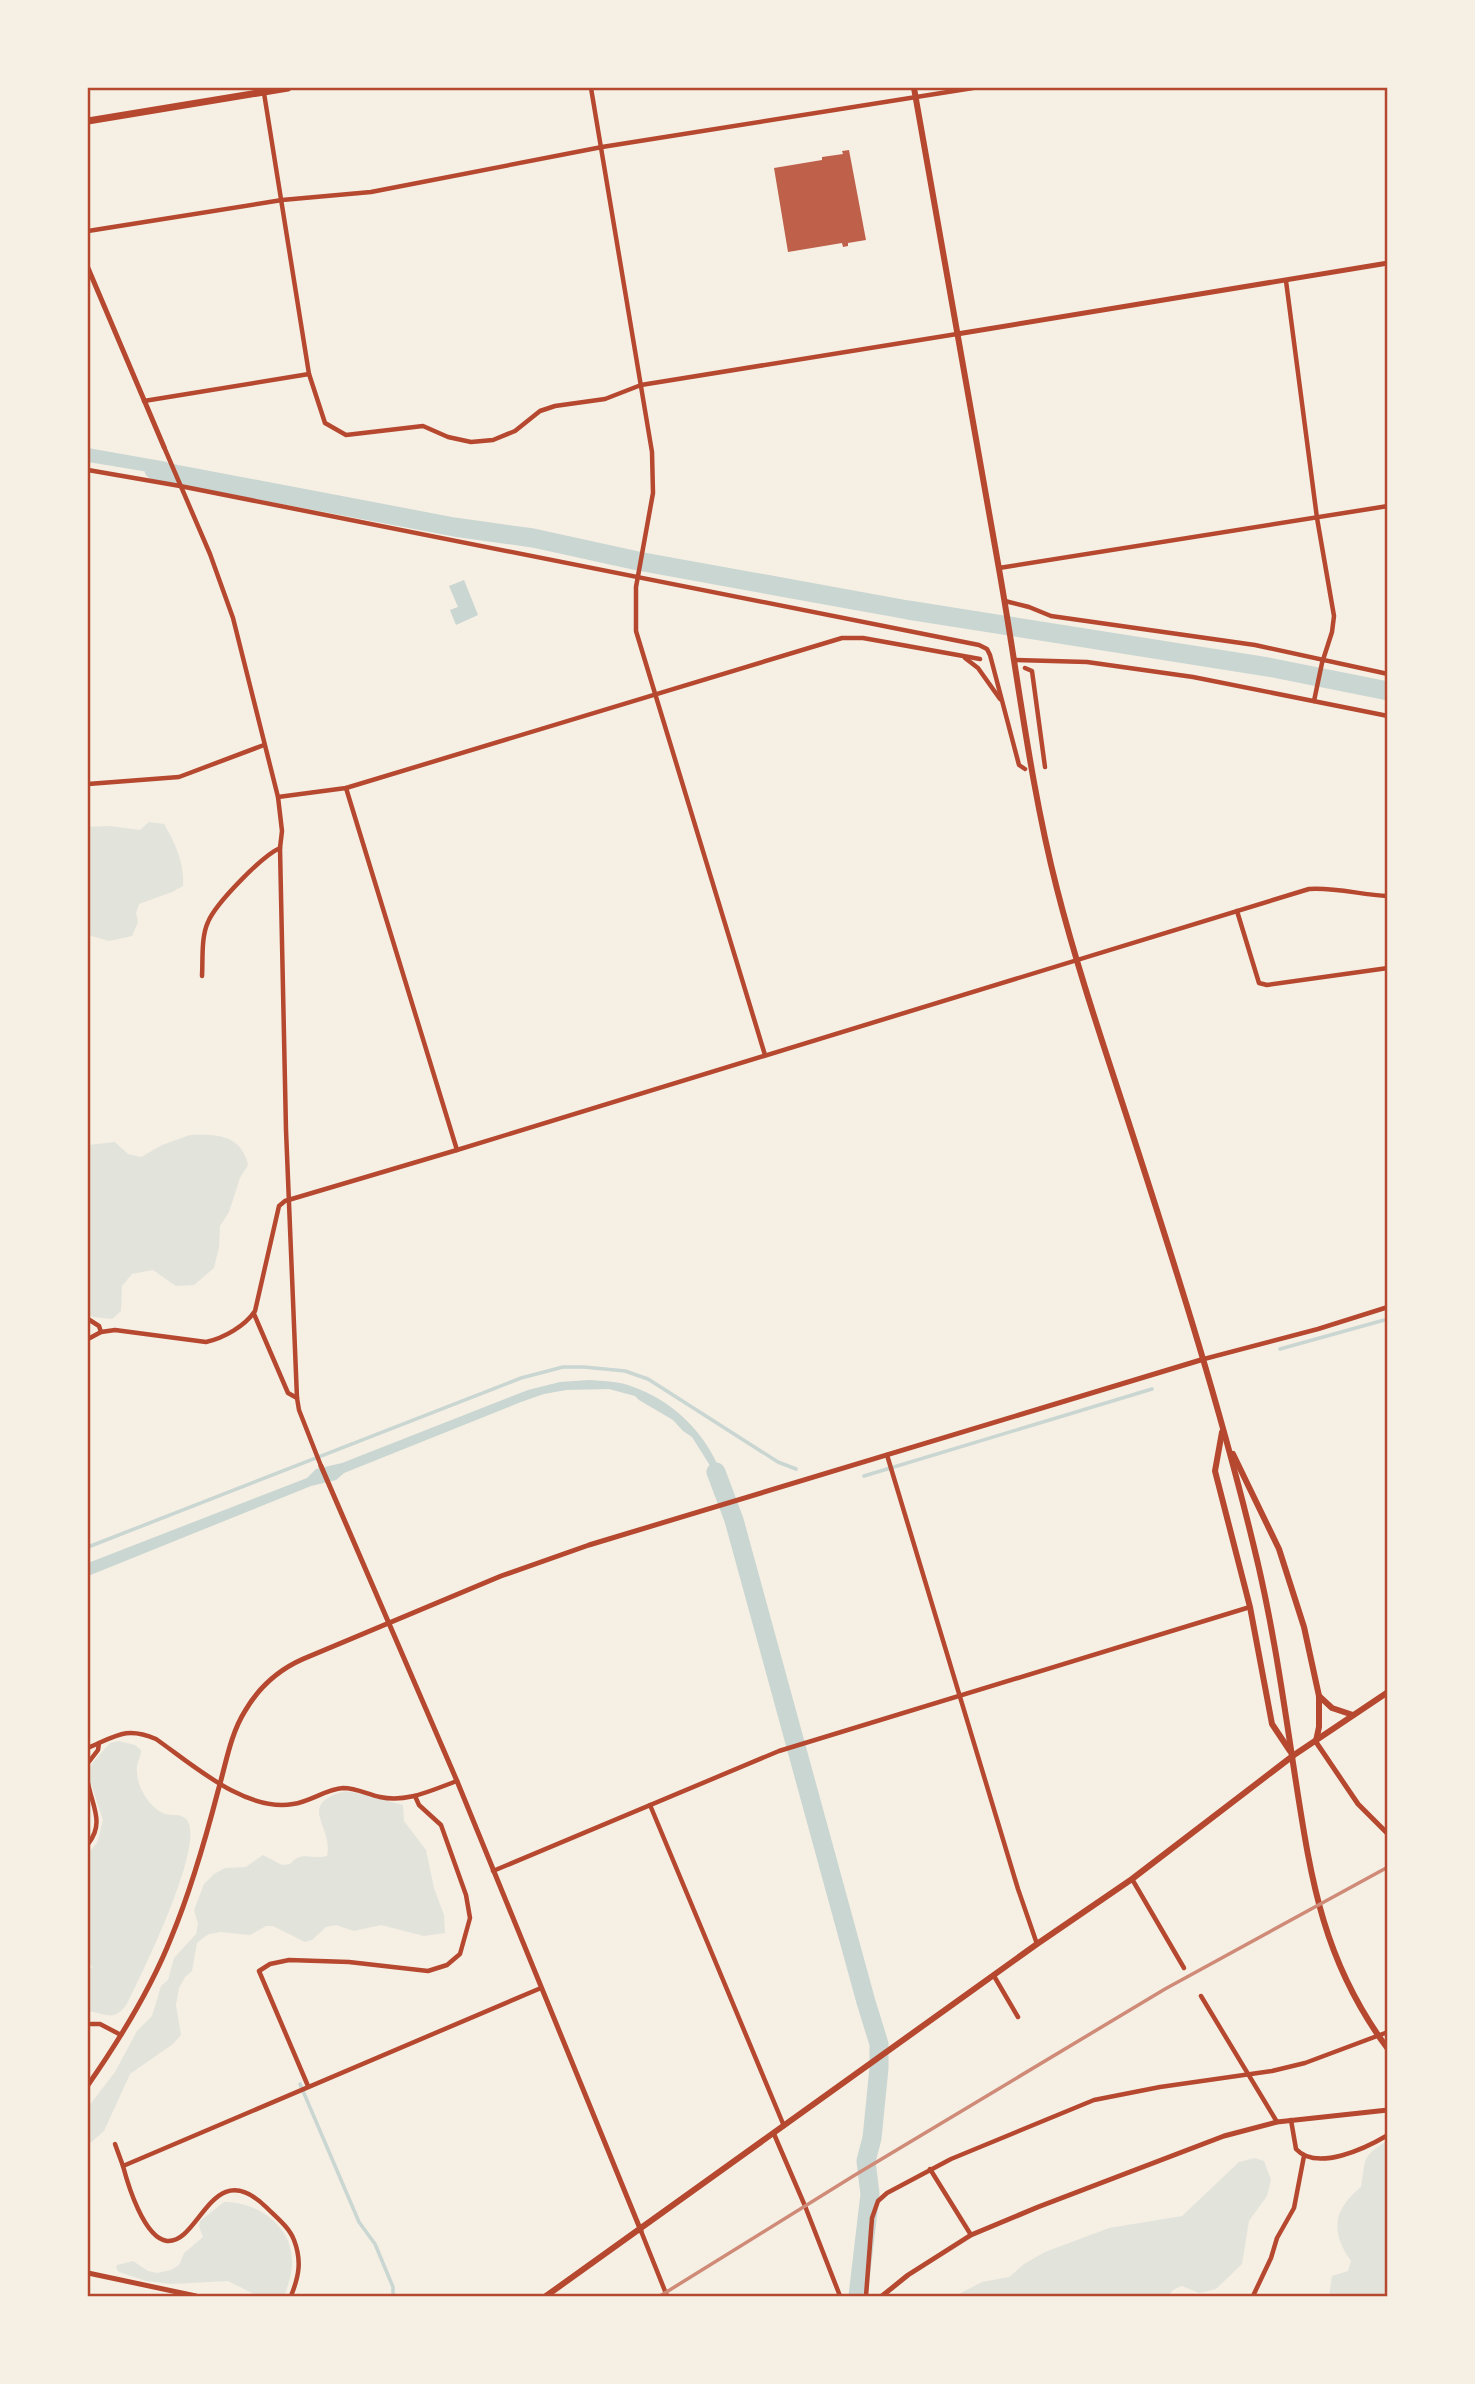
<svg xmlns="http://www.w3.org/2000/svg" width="1475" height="2384" font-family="'Space Grotesk',sans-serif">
  <rect width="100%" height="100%" fill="#f6efe4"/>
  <g fill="#e2e4dc">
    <path d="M149 822 164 824C175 842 185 865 183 886L172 892 139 904 136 913 138 922 132 936 109 941 88 935V827L110 826 140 830Z"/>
    <path d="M190 1135C216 1134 241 1134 248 1165L240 1178 229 1212 220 1226 219 1247 214 1268 194 1285 176 1286 153 1270 132 1274 122 1286 121 1311 112 1319 93 1317 88 1314V1145L115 1142 128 1154 141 1157 162 1145Z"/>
    <path d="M119 1741 135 1745 141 1750C141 1757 138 1760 137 1766 135 1784 148 1807 165 1814 172 1816 180 1813 186 1819 208 1841 140 1977 127 2004 114 2022 107 2014 88 2011V1972L92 1967 88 1960V1854L97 1843 103 1820 90 1781 89 1770 93 1762 110 1743Z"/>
    <path d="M345 1791 363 1794 403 1805 404 1821 426 1850 434 1888 444 1915 445 1933 424 1936 381 1925 354 1931 336 1925 326 1927 312 1940 305 1942 273 1926H266L250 1935 221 1932 209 1934 203 1938 197 1943 192 1971 185 1977 179 1988 176 2005 181 2035 173 2044 130 2074 104 2131 88 2145V2107L115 2072 137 2031 152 2016 161 1986 168 1980 174 1958 196 1934 198 1924 194 1910 204 1884 214 1874 225 1868 246 1867 263 1855 282 1865 290 1864C302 1850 312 1860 327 1856 334 1826 295 1805 345 1791Z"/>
    <path d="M1387 2141V2296H1329L1332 2276 1348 2271 1351 2261C1330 2231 1333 2210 1361 2187 1366 2158 1361 2157 1387 2141Z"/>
    <path d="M1255 2158 1264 2161 1271 2180 1267 2196 1249 2221 1242 2264 1216 2289 1199 2293 1182 2286 1173 2290 1168 2296H955L982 2282 1009 2277 1024 2264 1045 2252 1109 2228 1182 2216 1239 2162Z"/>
    <path d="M224 2202C260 2202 295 2228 292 2267 291 2276 288 2285 285 2294L281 2296 254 2294 228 2281 171 2284 146 2281 119 2272 116 2268 117 2265 133 2261 148 2271 157 2273 171 2270 179 2265 184 2253 203 2237 199 2226 200 2221Z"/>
  </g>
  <g fill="#c9d6d2">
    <path d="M88 448 167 462 173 476 88 462Z"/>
    <path d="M464 580 478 615 456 625 450 610 458 607 449 586Z"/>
    <path d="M589 1380C602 1381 616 1381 628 1385 680 1402 715 1443 728 1494L722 1496 716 1475 692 1437 683 1431 673 1420 639 1400 635 1396 609 1389 566 1390 544 1394 521 1402 344 1473 336 1480 311 1486 88 1576V1563L307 1478 316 1469 342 1463 528 1390 560 1382Z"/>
  </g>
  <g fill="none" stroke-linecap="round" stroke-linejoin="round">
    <g stroke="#c9d6d2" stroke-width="3.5">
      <path d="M1280 1349 1388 1319"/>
      <path d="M864 1476 1152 1389"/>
      <path d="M88 1547 521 1378 563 1367H584L625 1371 648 1379 778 1462 796 1469"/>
      <path d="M300 2084 359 2222 375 2244 393 2287V2296"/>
    </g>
    <g stroke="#c9d6d2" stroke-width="19">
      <path d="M154 470 454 527 533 538 638 561 908 610 1268 667 1388 691"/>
      <path d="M716 1472 734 1520 866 2002 879 2044V2068L872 2138 866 2161 870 2194 858 2296"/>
    </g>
  </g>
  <path fill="#bf614a" d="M849 150 866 240 848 243V246L843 247 842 243 788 252 774 168 822 160V157L843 154 842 151Z"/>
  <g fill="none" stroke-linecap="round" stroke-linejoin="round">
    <g stroke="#b5482f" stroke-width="4.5">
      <path d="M591 88 652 452 653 493 636 587V631L765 1055"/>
      <path d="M264 93 309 374 325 423 346 435 423 426 448 437 471 442 493 440 515 431 540 411 555 406 605 399 641 385 957 334"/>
      <path d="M88 231 282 200 371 192 602 147 973 88"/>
      <path d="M1286 281 1317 518 1334 616 1332 632 1322 663 1314 701"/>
      <path d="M144 401 309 374"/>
      <path d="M164 447 210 554 233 618 278 797 282 831 280 848 286 1130 297 1398 299 1410 321 1466"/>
      <path d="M88 470 180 486 979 645 987 649 990 655 1019 765 1025 769"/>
      <path d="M999 568 1388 506"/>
      <path d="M1005 601 1029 607 1051 616 1255 645 1388 674"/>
      <path d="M965 658 978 668 1000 699"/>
      <path d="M1015 660 1087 662 1193 677 1388 716"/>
      <path d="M1025 668 1032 671 1045 767"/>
      <path d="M88 784 179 777 264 745"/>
      <path d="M346 788 457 1150"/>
      <path d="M278 797 346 788 842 638H863L980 659"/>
      <path d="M1237 911 1259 983 1267 985 1388 968"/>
      <path d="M202 976C203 959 201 937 208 922 216 903 262 856 280 848"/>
      <path d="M254 1314 288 1393 297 1398"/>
      <path d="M88 1319 99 1326 101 1332"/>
      <path d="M88 1339 101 1332 115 1330 206 1342C224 1338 245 1326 255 1311L279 1206 285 1201 457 1150 1309 889C1336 887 1361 895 1388 896"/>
      <path d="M1204 1359 1318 1329 1388 1307"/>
      <path d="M887 1455 1018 1889 1037 1944"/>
      <path d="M88 1748C116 1736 126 1726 156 1739 193 1765 245 1812 293 1804 310 1802 326 1789 343 1788 356 1788 367 1794 380 1797 407 1803 432 1790 457 1781"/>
      <path d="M88 1763 98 1750 99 1743"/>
      <path d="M88 1783C92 1806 105 1823 88 1844"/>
      <path d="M650 1805 784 2126"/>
      <path d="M493 1871 779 1751 1250 1607"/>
      <path d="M1132 1879 1184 1968"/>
      <path d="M994 1976 1018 2017"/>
      <path d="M1201 1996 1277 2122"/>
      <path d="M88 2024H100L121 2035"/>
      <path d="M308 2086 259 1971 270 1964 289 1960 349 1962 428 1971 447 1965 460 1954 470 1918 466 1895 441 1825 419 1805 415 1796"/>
      <path d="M1291 2120 1296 2149C1317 2172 1366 2148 1388 2135"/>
      <path d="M774 2134 805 2206 840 2296"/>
      <path d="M115 2144 123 2166"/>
      <path d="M930 2169 971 2235"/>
      <path d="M641 2231 667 2296"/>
      <path d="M291 2296C299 2276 302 2261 294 2240 289 2227 276 2217 266 2207 212 2154 200 2244 167 2241 144 2238 128 2185 123 2166L541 1988"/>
      <path d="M866 2296 872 2218 878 2201 887 2193 951 2159 1094 2100 1160 2087 1272 2071 1305 2063 1388 2032"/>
      <path d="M1253 2296 1271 2258 1277 2238 1294 2208 1304 2156"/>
    </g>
    <g stroke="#b5482f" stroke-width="5">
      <path d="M88 268 164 447"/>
      <path d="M957 334 1388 263"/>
      <path d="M321 1466 457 1781 641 2231"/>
      <path d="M1316 1742 1358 1804 1388 1834"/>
      <path d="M88 2085C120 2039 150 1991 171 1938 191 1890 205 1841 218 1791 226 1764 230 1735 245 1711 259 1687 278 1670 303 1659L501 1576 589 1545 1204 1359"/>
      <path d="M88 2273 196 2296"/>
      <path d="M882 2296 908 2275 971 2235 1038 2207 1224 2136 1277 2122 1388 2110"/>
    </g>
    <g stroke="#b5482f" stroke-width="6">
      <path d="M914 88C941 248 972 408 999 569 1018 676 1030 784 1057 889 1079 975 1108 1058 1135 1142 1178 1275 1220 1407 1253 1543 1271 1615 1282 1689 1293 1763 1310 1872 1320 1958 1388 2049"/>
      <path d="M1222 1432 1215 1471 1250 1607 1272 1724 1290 1751"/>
      <path d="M1233 1454 1279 1549 1304 1627 1319 1696V1727L1316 1741"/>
      <path d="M1319 1696 1332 1708 1353 1715"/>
      <path d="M546 2296 1037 1944 1132 1879 1294 1755 1388 1692"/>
    </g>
    <path stroke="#b5482f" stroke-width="7" d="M88 121 288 88"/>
    <path stroke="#cf8b77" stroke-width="3.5" d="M660 2296 855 2175 1165 1989 1388 1867"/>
  </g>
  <rect width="1475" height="2384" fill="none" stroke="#f6efe4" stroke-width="178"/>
  <rect x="89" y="89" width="1297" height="2206" fill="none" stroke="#b5482f" stroke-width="2.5"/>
</svg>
